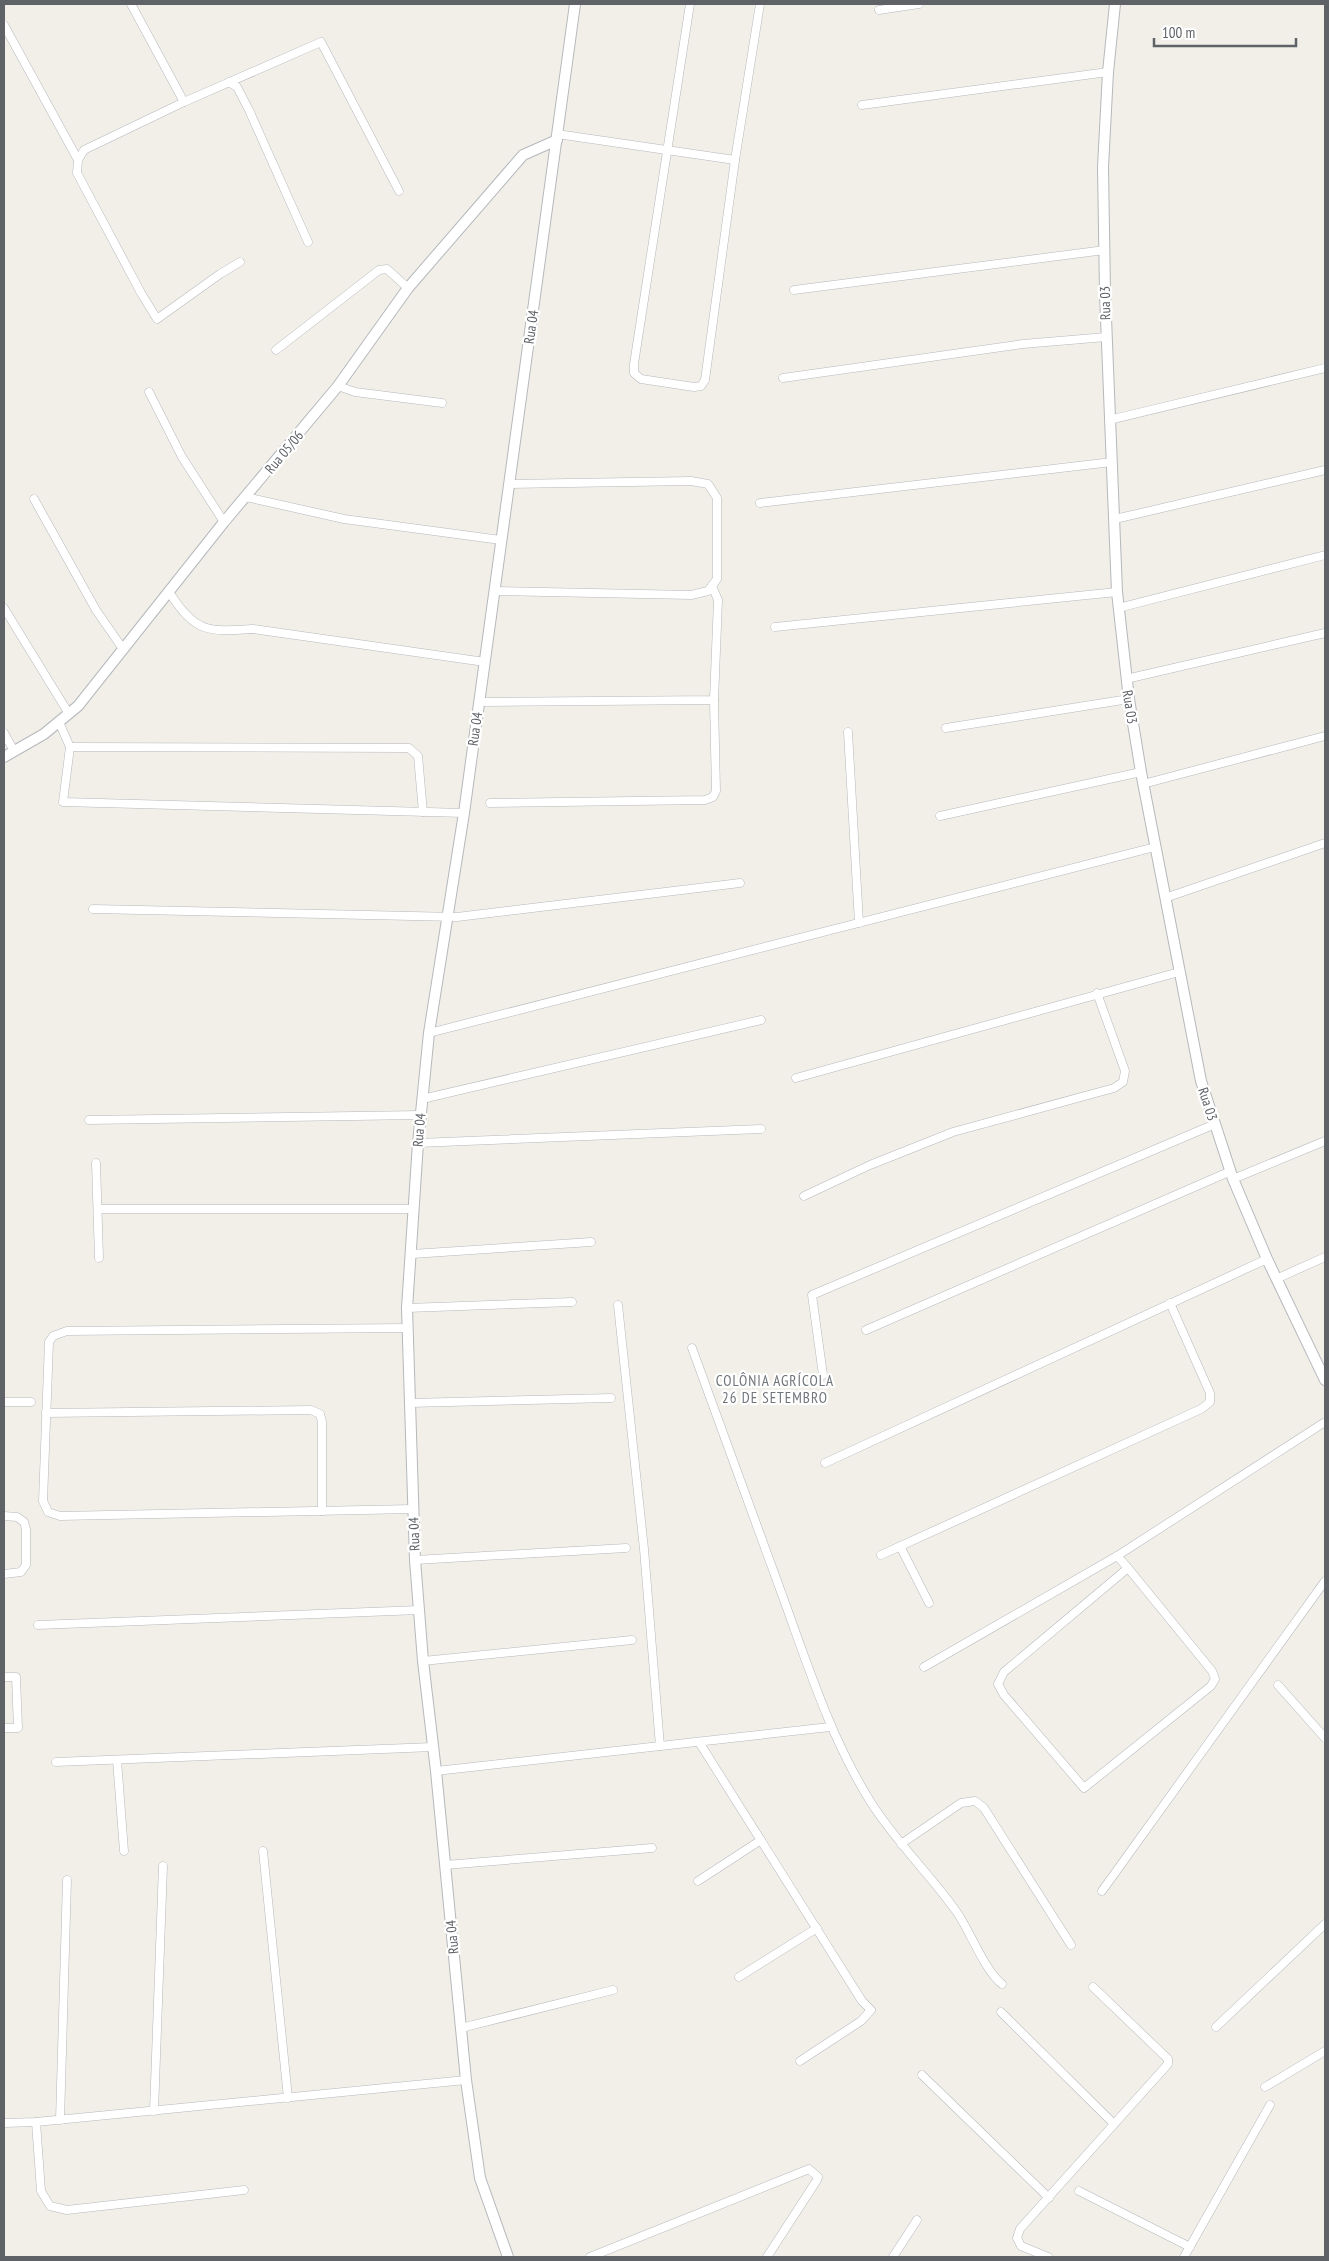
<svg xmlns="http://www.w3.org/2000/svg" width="1329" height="2261" font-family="'PT Sans Narrow',sans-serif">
  <rect width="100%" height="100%" fill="#f1efe8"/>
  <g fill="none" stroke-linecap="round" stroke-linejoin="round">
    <g stroke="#b5b8bc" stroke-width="9">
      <g id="minor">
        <path d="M131 4 184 102"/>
        <path d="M690 4 634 364V373L641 379 694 387 701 386 705 380 735 160 760 4"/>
        <path d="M879 10 919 4"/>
        <path d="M4 25 78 160"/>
        <path d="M229 82 237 87 249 110 308 242"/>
        <path d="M862 105 1108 72"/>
        <path d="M557 134 735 160"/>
        <path d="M240 262 220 274 157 319 141 293 77 173 78 160 84 150 184 102 321 42 399 191"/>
        <path d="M794 290 1105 250"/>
        <path d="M276 350 379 270 387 269 408 288"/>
        <path d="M783 378 1023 344 1106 337"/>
        <path d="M338 386 355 392 442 403"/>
        <path d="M149 392 182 457 224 522"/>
        <path d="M1109 420 1325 368"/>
        <path d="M246 497 344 519 501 540"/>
        <path d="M34 499 96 610 123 649"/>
        <path d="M760 503 1112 462"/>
        <path d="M1115 519 1325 470"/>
        <path d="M494 591 691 595 708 591 717 579V498L708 484 691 481 509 484"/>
        <path d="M169 592C196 633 207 632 253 629L485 662"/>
        <path d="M4 608 69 714"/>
        <path d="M1118 608 1325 555"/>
        <path d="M775 627 1117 592"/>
        <path d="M1126 679 1325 633"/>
        <path d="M479 702 714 700 718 600 712 586"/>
        <path d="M59 722 70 747 63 802 464 813"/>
        <path d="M946 728 1129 699"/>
        <path d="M848 732 859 923"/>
        <path d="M4 733 14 751"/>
        <path d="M70 747 409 748 418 756 423 812"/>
        <path d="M1143 784 1325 736"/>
        <path d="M490 803 705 800 713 797 716 791 714 700"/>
        <path d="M940 816 1141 772"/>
        <path d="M1165 898 1325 843"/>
        <path d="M93 909 457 917 740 883"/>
        <path d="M429 1033 1155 847"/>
        <path d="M796 1078 1179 972"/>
        <path d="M422 1099 761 1020"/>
        <path d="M89 1120 421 1115"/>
        <path d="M418 1143 761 1129"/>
        <path d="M96 1163 99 1258"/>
        <path d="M1233 1179 1325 1141"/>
        <path d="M804 1196 870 1165 953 1132 1114 1088 1123 1082 1125 1071 1097 993"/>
        <path d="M99 1209H414"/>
        <path d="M412 1254 591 1242"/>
        <path d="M1276 1279 1325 1257"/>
        <path d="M618 1305 644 1549 660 1746"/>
        <path d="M407 1308 572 1302"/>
        <path d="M407 1328 67 1331 53 1336 49 1342 43 1501 48 1512 60 1516 413 1509"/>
        <path d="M866 1330 1231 1171"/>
        <path d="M692 1348C723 1432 753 1516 784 1600 809 1669 831 1738 870 1801 895 1841 929 1873 956 1911 969 1929 986 1973 1002 1984"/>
        <path d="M823 1375 812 1295 1215 1124"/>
        <path d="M4 1402H31"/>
        <path d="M409 1403 611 1398"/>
        <path d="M46 1413 311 1410 320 1414 322 1422V1511"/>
        <path d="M825 1463 1267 1259"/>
        <path d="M4 1516 17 1517 24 1522 26 1529V1565L21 1572 4 1574"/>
        <path d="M900 1546 929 1603"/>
        <path d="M881 1555 1201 1409 1210 1402V1393L1170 1303"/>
        <path d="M1117 1556 1128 1568 1212 1671 1215 1679 1211 1686 1084 1788 1004 1695 998 1684 1004 1672 1128 1568"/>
        <path d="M415 1560 626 1548"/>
        <path d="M38 1625 419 1610"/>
        <path d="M423 1661 632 1640"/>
        <path d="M924 1667 1117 1556 1325 1422"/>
        <path d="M4 1677H16L18 1728H4"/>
        <path d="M1278 1685 1325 1738"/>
        <path d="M699 1742 862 2001 871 2010 861 2021 800 2061"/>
        <path d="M117 1760 124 1851"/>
        <path d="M56 1762 433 1747"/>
        <path d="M436 1771 830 1727"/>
        <path d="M901 1844 961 1803 975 1801 984 1808 1071 1945"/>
        <path d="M263 1851 288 2098"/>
        <path d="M445 1865 652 1848"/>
        <path d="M698 1881 761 1840"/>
        <path d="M1102 1891 1325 1581"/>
        <path d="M739 1977 817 1928"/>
        <path d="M1001 2012 1114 2124"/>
        <path d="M1216 2027 1325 1924"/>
        <path d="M461 2028 613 1990"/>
        <path d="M922 2075 1049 2198"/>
        <path d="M1265 2087 1325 2051"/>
        <path d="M154 2111 163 1866"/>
        <path d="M60 2120 67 1880"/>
        <path d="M36 2122 41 2191 50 2206 67 2210 244 2190"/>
        <path d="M4 2123 36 2122 466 2080"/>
        <path d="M1079 2191 1190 2247"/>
        <path d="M590 2257 809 2169 818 2177 817 2180 767 2257"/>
        <path d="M893 2257 917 2220"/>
        <path d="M1048 2257 1021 2246 1017 2238 1020 2229 1168 2064V2059L1093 1987"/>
        <path d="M1184 2257 1270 2105"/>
      </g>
    </g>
    <g stroke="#b5b8bc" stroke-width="12">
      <g id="tertiary">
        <path d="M1115 4 1108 72 1103 167 1105 293 1117 592 1129 699 1141 772 1201 1081 1233 1179 1267 1259 1325 1380"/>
        <path d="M4 757 44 734 78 706 224 522 338 386 408 288 523 155 557 140"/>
        <path d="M508 2257 480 2178 466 2080 436 1771 423 1661 415 1560 407 1308 418 1143 429 1033 464 813 575 4"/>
      </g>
    </g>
    <use href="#minor" stroke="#fff" stroke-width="8"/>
    <use href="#tertiary" stroke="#fff" stroke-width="10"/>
  </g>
  <g text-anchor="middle" stroke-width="4.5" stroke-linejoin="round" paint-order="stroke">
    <g font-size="14" fill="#5f6368" stroke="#fff">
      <text transform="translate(1105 303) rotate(-91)" y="5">Rua 03</text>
      <text transform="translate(531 327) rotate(-82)" y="5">Rua 04</text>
      <text transform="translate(284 452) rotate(-50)" y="5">Rua 05/06</text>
      <text transform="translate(1130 707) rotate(81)" y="5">Rua 03</text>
      <text transform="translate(475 729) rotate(-82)" y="5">Rua 04</text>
      <text transform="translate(1208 1104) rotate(72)" y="5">Rua 03</text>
      <text transform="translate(419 1130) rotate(-85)" y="5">Rua 04</text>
      <text transform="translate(414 1534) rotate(-92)" y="5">Rua 04</text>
      <text transform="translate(452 1937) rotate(-95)" y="5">Rua 04</text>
    </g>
    <g font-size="15" letter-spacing="1" fill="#70757a" stroke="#fff">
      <text x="775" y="1386">COLÔNIA AGRÍCOLA<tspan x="775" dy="17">26 DE SETEMBRO</tspan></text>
    </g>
  </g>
  <rect width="1329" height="2261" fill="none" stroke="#5f6368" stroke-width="10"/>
  <path d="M1154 38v8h142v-8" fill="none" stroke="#5f6368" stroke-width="2.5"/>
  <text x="1162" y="38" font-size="15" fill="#5f6368" stroke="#ffffff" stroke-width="4" paint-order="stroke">100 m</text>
</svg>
